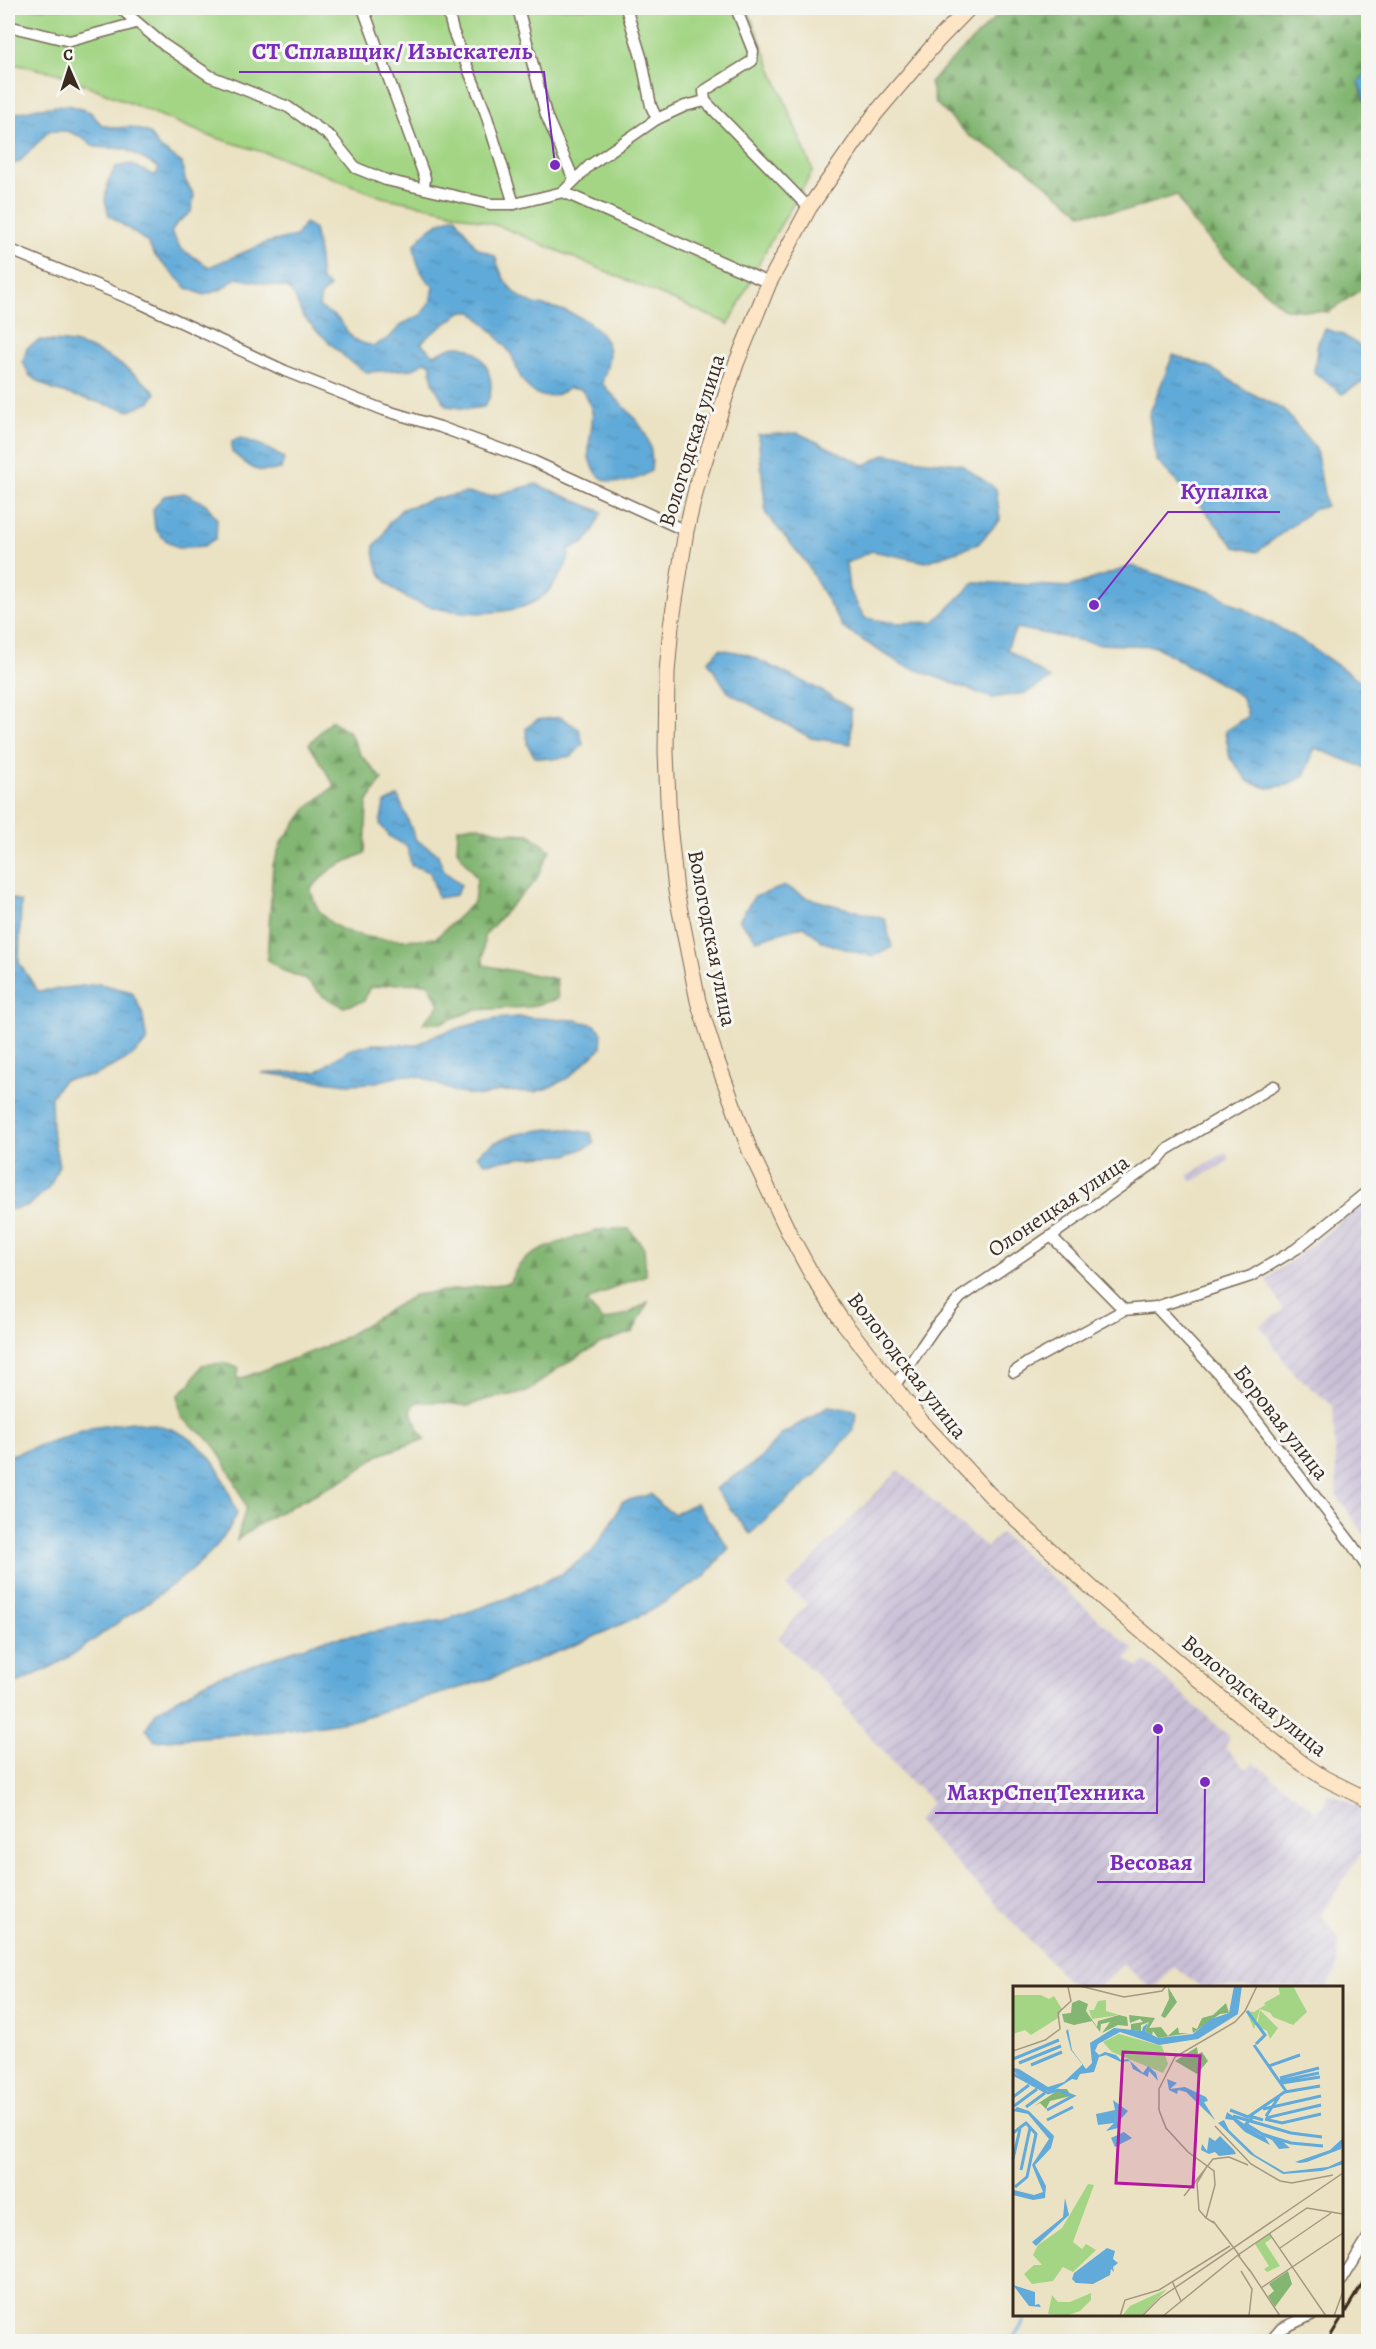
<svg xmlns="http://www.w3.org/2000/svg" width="1376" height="2349" font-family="Alegreya,serif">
  <defs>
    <pattern id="industrial-furrows" width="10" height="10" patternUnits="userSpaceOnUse" patternTransform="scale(1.5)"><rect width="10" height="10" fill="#c9bfd7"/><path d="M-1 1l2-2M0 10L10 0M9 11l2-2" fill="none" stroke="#aea4b8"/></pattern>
    <pattern id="forest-firs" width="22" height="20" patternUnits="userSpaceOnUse" patternTransform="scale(1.5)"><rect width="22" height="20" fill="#82b672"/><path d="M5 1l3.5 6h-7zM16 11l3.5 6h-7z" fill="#6c945d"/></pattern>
    <pattern id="water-ripples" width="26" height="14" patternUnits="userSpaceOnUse" patternTransform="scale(1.5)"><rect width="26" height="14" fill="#61aad9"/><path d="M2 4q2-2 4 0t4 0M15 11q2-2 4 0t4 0" fill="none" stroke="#518baf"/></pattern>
  </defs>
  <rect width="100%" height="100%" fill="#f6f6f2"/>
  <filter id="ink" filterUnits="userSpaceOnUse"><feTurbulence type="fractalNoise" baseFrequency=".0167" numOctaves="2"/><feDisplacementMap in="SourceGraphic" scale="12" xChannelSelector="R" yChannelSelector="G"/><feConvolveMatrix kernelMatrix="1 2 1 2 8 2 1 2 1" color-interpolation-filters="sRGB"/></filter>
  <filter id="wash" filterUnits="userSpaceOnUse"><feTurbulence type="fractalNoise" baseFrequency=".008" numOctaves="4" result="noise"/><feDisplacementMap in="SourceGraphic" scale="24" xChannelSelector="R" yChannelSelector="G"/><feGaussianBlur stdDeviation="1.35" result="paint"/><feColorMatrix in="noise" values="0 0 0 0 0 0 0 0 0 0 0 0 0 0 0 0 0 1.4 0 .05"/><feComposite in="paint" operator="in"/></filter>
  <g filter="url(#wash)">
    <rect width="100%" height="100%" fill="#ebe2c3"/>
    <g fill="url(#industrial-furrows)">
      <path d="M1226 1152 1230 1160 1192 1182 1188 1175Z"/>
      <path d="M1368 1199V1540L1337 1496 1333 1406 1291 1371 1260 1325 1283 1310 1266 1279 1298 1256Z"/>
      <path d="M898 1470 987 1548 1000 1533 1134 1650 1126 1659 1138 1668 1145 1661 1230 1737 1225 1748 1247 1769 1254 1762 1316 1812 1323 1805 1328 1793 1368 1810V1842L1321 1915 1339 1940 1336 1972 1327 1987H1201L1174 1966 1156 1987H1150L1123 1964 1099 1987H1074L916 1821 932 1803 917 1785 913 1786 843 1705 845 1702 778 1638 807 1604 786 1587Z"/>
    </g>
    <g fill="url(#forest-firs)" stroke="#5e7048" stroke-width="1.5">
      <path d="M1005 8H1368V284L1329 312 1285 309 1221 254 1191 220 1177 195 1129 210 1082 213 1021 165 969 136 935 102 930 82Z"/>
      <path d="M331 720 349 732 360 754 382 779 367 803 365 853 332 868 311 888C318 944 393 942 436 938L474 902 477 878 457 850 458 828 474 825 506 833 529 834 550 850 535 882 513 903 484 936 483 965 556 979 558 999 528 1007 475 1010 441 1023H423L440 1005 428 983 392 984 369 988 364 1001 344 1007 324 997 305 979 282 970 267 959 273 865 281 843 308 807 335 786 309 744Z"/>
      <path d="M604 1229H629L644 1248 646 1275 617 1286 586 1302 603 1321 630 1313 648 1302 633 1332 599 1344 559 1368 527 1392 488 1399 468 1406 439 1402H416L411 1410 418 1429 425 1439 379 1455 350 1476 268 1518 237 1540 246 1507 236 1483 213 1443 181 1417 178 1395 191 1383 202 1365 224 1363 239 1368 237 1380 335 1343 414 1295 509 1283C513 1277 516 1268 521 1263 537 1247 582 1235 604 1229Z"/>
    </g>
    <path fill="#a3d584" stroke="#6f8051" stroke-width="1.5" d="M8 8H747L813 171 768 246 729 324 502 227 444 210 382 197 285 159 207 135 57 73 8 63Z"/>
    <g fill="url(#water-ripples)" stroke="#4e6a7c" stroke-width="1.5">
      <path d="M1368 68V111L1359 82Z"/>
      <path d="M69 105 90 112 102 125 115 128 131 127 149 133 158 146 182 163 185 180 194 195 191 212 176 224 171 232 181 249 209 267 266 243 296 236 305 223 314 229 318 248 321 281 330 287 321 295 319 307C325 311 335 315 340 321 352 338 351 341 374 346L389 338 402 324 421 315 431 300 434 287C421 276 416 263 414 246 425 230 437 223 455 216L477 248 495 256C501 275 505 286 522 298 533 306 545 305 558 309 577 314 602 326 608 347 611 359 605 372 602 383 626 412 657 429 651 471 635 482 606 491 594 469 592 465 589 461 589 456 587 427 602 419 582 390L569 388C548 403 532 398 520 376 516 369 515 361 511 354 500 338 486 325 473 312H460C448 325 432 330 421 343L434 355C441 351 449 347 456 346 479 345 495 373 490 394 490 398 486 403 484 407L469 409 447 406C437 392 430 381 431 364L425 361 413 369 366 372 347 359 316 330 302 315 295 297 288 288 236 278 222 289 204 295 187 288 156 257 147 242 109 215 105 201 108 181 116 167 131 164 155 176 159 168 126 149 95 147 82 137 67 131H49L20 161 8 166V115L38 108Z"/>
      <path d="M1325 329 1341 334 1368 351V379L1342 394 1314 372 1318 343Z"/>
      <path d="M40 340C52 341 66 341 77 344 108 353 134 372 156 393L150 402 130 411 53 390 30 376 23 362 27 348Z"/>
      <path d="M1173 355 1209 367 1247 391 1284 410 1316 449 1326 506 1312 510 1257 552 1235 547 1202 507 1157 461 1149 415Z"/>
      <path d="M798 433 865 465 886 454 919 460 960 464 996 489 1000 520 978 544 926 562 872 551 846 563 849 590 865 618 896 623 934 622 975 582 1069 587 1132 566 1214 593 1294 636 1368 686V769L1315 748 1304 776 1288 785 1268 788 1249 782 1230 758 1225 731 1248 716 1241 696 1155 646 1098 644 1016 628 1007 649 1050 679 1026 693 992 698 901 664 843 628 805 561 766 514 758 435Z"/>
      <path d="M241 438 263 446 284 458 281 469C256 475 251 468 232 452V441Z"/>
      <path d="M536 484 602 512C593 531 591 544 569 549 570 560 566 564 561 574 553 586 546 596 532 603 496 621 405 615 382 576 376 567 374 557 374 546L383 536 389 523 402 509 433 499 466 493 491 496Z"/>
      <path d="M184 493 206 504 217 519 216 538 204 546 178 548 164 539 155 529 153 509 164 496Z"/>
      <path d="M720 649 746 654 818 689 851 709V744L811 738 728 692 708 661Z"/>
      <path d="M560 717 579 729 583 744 572 756 552 759 535 757 527 744 526 728 537 720Z"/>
      <path d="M398 796 416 840 437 853 444 871 461 885 456 895 438 898 430 872 411 865 407 846 390 837 380 824 384 804Z"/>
      <path d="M785 886 808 898 885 919 892 947 873 957 823 942 804 926 757 940 739 920 754 897Z"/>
      <path d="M8 897 21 902 19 963 38 991 100 984 132 992 142 1012 147 1042 131 1057 94 1076 63 1080 51 1097 52 1131 59 1165 50 1187 28 1206 8 1210Z"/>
      <path d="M519 1017 575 1020 595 1025 602 1032 601 1048 568 1078 548 1088 535 1092 499 1091 482 1096 458 1093 421 1077 404 1075 372 1083 347 1084 261 1073 316 1072 349 1050 372 1044 417 1045 433 1036 462 1027 495 1019Z"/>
      <path d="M559 1128 591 1133 594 1144 568 1155 528 1157 485 1163 477 1155C500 1134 530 1131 559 1128Z"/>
      <path d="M828 1407 856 1411 854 1430 815 1475 750 1534 715 1489 757 1462 782 1434Z"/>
      <path d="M132 1422C143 1424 158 1424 169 1428 211 1444 222 1474 237 1513 221 1558 152 1599 113 1626 96 1638 79 1652 60 1662 43 1672 24 1678 8 1689V1456L91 1428Z"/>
      <path d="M651 1494 661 1506 674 1514 696 1503 729 1548 704 1577 652 1610 585 1641 492 1678 354 1720 289 1730 155 1741 146 1728 157 1711 209 1680 323 1640 445 1620 505 1599 559 1575 592 1552 612 1522 622 1502Z"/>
    </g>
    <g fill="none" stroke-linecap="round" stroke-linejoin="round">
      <path stroke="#61aad9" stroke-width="3" d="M1010 2342 1022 2326 1026 2314"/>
    </g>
  </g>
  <g filter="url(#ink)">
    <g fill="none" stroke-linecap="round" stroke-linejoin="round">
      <g stroke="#796a58" stroke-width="13">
        <g id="street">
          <path d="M120 8 164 45 210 76 288 107 331 137 356 168 386 180 490 204H514L563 192 590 165 657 119 685 106 705 101 809 208"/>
          <path d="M363 8 425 178 424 188"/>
          <path d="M447 8 453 31 485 111 514 204"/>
          <path d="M518 8 546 115 574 180"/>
          <path d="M626 8 642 60 651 106 657 119"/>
          <path d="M8 26 70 41 136 23"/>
          <path d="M705 101 704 91 752 61 753 51 736 8"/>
          <path d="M563 192 769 283"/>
          <path d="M8 249 138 302 285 371 384 410 440 427 533 461 686 531"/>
          <path d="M1051 1236 1124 1310"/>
          <path d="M1156 1307 1231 1387 1351 1543 1368 1569"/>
          <path d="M1014 1372 1027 1363 1124 1310 1156 1307 1251 1276 1296 1249 1368 1191"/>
          <path d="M893 1388 935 1327 961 1297 1051 1236 1157 1161 1166 1150 1274 1086"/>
          <path d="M1342 2280 1368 2238"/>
          <path d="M1270 2342 1281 2329 1313 2314"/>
        </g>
      </g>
      <g stroke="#796a58" stroke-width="17">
        <path id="secondary" d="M969 8 938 40 875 114 809 208 769 283 736 364 698 481 686 531 671 626 667 673 666 752 669 824 676 891 698 1001 716 1058 750 1151 788 1231 812 1275 840 1318 921 1421 990 1495 1105 1600 1255 1727 1303 1764 1324 1778 1368 1800"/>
      </g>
      <use href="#street" stroke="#fff" stroke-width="10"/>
      <use href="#secondary" stroke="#fde5c5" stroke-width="15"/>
      <path stroke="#3b2a1e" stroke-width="3" d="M1327 2342 1368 2274"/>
    </g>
  </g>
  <g text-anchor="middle" stroke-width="6" stroke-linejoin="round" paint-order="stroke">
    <g font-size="22" fill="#3b2a1e" stroke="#f6f6f2">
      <text transform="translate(691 440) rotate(-73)" y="8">Вологодская улица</text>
      <text transform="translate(713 938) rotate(79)" y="8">Вологодская улица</text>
      <text transform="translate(1058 1205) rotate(-34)" y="8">Олонецкая улица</text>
      <text transform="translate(908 1365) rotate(52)" y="8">Вологодская улица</text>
      <text transform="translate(1282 1422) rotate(52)" y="8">Боровая улица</text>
      <text transform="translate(1255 1695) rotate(39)" y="8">Вологодская улица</text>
    </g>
  </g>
  <g transform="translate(1013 1986)">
    <rect width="330" height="330" fill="#ebe2c3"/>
    <path d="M252 19 260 28 247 23 241 43 233 25 241 26Z" fill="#a3d584"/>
    <path d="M155 1 164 16 152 32 148 30 156 13ZM66 14 75 18 73 25 84 41 85 35 106 29 114 31 115 40 105 39 89 47 97 36 88 38 87 46 79 35 61 39 51 36 49 28 58 27 59 17ZM213 17 216 27 207 28 180 47 179 41 184 43 189 32 200 29ZM116 29 142 32 136 42 148 41 155 50 165 41 166 47H176L145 52 140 45 139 49 132 45 136 36 128 39V45L118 44V38L130 36 127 33 117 37ZM184 61 185 68 189 66 195 75 184 88 162 75ZM47 103H54L58 110 37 115 33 123 27 117 21 120ZM275 285 279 298 262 321 255 310 261 305 256 298Z" fill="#82b672"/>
    <path d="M93 14V25L106 29 79 33 76 24H81L85 15ZM247 24 265 42 257 53 254 45 244 40Z" fill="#a3d584"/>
    <path d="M265 0H280L294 26 280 39 260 31 251 17 267 8ZM0 9H28L36 13 41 10 49 23 45 32 18 49 12 44 0 48ZM106 48 149 60 155 78 150 87 99 66 90 56ZM75 198 81 199 60 256 69 263 73 258 83 264 60 286 50 281 40 295 19 298 11 288 21 279H29L20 269 25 259 49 242ZM256 248 259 252 252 257 267 280 254 286 251 283 256 280 242 258ZM154 303 128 330H109L117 320ZM78 307V314L67 325 53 330 35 328 39 309 45 316H57Z" fill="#a3d584"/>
    <path d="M221 0H229L225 28 185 53 146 59 107 46 85 58 82 65 86 69 92 66 103 69 108 74 115 73 130 87 135 80 143 87 145 95 136 85 135 91 120 83 117 75 108 76 93 69 86 71 81 86 67 88 64 94 59 93 38 106 19 100 0 85V82L6 83 35 101 51 96 69 79V78L62 69 58 64 53 45 55 43 59 64 73 83 79 77 77 57 101 42 129 45 130 41 135 37 132 45 145 52 180 48 198 33 216 27ZM154 93 164 97 157 103 172 101 193 111 195 115 191 116 202 134 173 106 165 104 164 108 156 104ZM100 114 115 125 106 135 105 142 93 145 101 137 85 139 83 128 102 124ZM4 121 16 125 41 150 38 162 22 179 33 200 32 212 20 214 0 209 1 204 21 209 30 206 19 179 36 153 15 128 0 125ZM214 126 247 149 269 155 277 162 266 163 259 154 252 151 257 159 232 146 220 134 212 133ZM211 134 216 144 242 169 271 186 315 181 330 174V178L309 185 270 188 237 168 205 137ZM111 146 119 152 102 161 98 152ZM207 150 221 164 223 168 206 170 202 166 196 168 188 164 189 158 194 165 196 151 202 155ZM330 152 328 163 294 176 287 177 282 176 317 164ZM52 212 56 229 23 260 19 256 50 231ZM94 262 102 265 100 273 105 277 100 281 101 286 98 283 97 289 80 298 63 297 59 293 61 287ZM0 299 22 306V319L26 318 28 321 16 320Z" fill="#61aad9"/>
    <path fill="none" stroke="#61aad9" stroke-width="3" d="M234 25 252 49 243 58M0 73 46 54M6 77 48 60M18 79 49 66M256 80 287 69M0 88 35 107 45 104 60 110 34 124M267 92 306 82M267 95 306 87M269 97 307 91M272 106 307 100M0 111 16 99M1 120 24 103M13 121 32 107M250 123 308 110M217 124 235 131 273 105 241 59M220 130 278 147 309 151M253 130 266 111M253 132 308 119M252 133 269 137 308 128M34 134 60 121M250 134 240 131 233 138 249 148 278 157 310 160M0 147 13 137 23 148 14 191 2 201M0 173 7 143M8 184 17 142"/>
    <path fill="none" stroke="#a59881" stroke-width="1.5" d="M67 0 111 11 149 5 153 0M0 65 32 54 47 43 45 27 58 15 55 1M202 140 238 178 267 195 279 197 320 189M171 210 200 173 216 171 235 179M193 232 186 224 184 197 194 180M200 235 227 270M201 237 193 232 202 199 201 185 175 166 153 142 146 124V103L162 71 222 36 232 25 244 0M256 247 313 330M267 262 318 227M236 283 267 330M228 285 239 303 236 330M237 285 225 269 294 222 330 228M159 295 168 315M248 302 330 247M107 330 112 314 146 304 217 260M129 330 147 312 330 187M150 330 225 269M321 330 330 305"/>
    <path fill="#b5179e" fill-opacity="0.15" stroke="#b5179e" stroke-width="3" d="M110 66 187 70 180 201 103 197Z"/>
    <rect width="330" height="330" fill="none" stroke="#3b2a1e" stroke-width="3"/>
  </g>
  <path fill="none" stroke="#7b2cbf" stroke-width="2" d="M555 165L544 72H239M1094 605L1168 512H1280M1158 1729L1157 1813H935M1205 1782L1204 1882H1097"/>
  <g fill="#7b2cbf" stroke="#f6f6f2" stroke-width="2">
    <circle cx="555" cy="165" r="6"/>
    <circle cx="1094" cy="605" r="6"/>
    <circle cx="1158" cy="1729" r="6"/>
    <circle cx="1205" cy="1782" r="6"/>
  </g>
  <g font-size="24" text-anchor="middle" font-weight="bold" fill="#7b2cbf" stroke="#f6f6f2" stroke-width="6" stroke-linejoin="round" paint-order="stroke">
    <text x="392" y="59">СТ Сплавщик/ Изыскатель</text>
    <text x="1224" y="499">Купалка</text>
    <text x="1046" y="1800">МакрСпецТехника</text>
    <text x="1151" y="1870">Весовая</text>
  </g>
  <rect width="1376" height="2349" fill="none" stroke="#f6f6f2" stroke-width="30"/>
  <g transform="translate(69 69) rotate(357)" stroke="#f6f6f2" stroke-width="4.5" paint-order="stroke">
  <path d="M0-4.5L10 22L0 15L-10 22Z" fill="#3b2a1e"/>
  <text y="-9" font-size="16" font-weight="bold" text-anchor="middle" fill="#3b2a1e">С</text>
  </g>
</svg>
